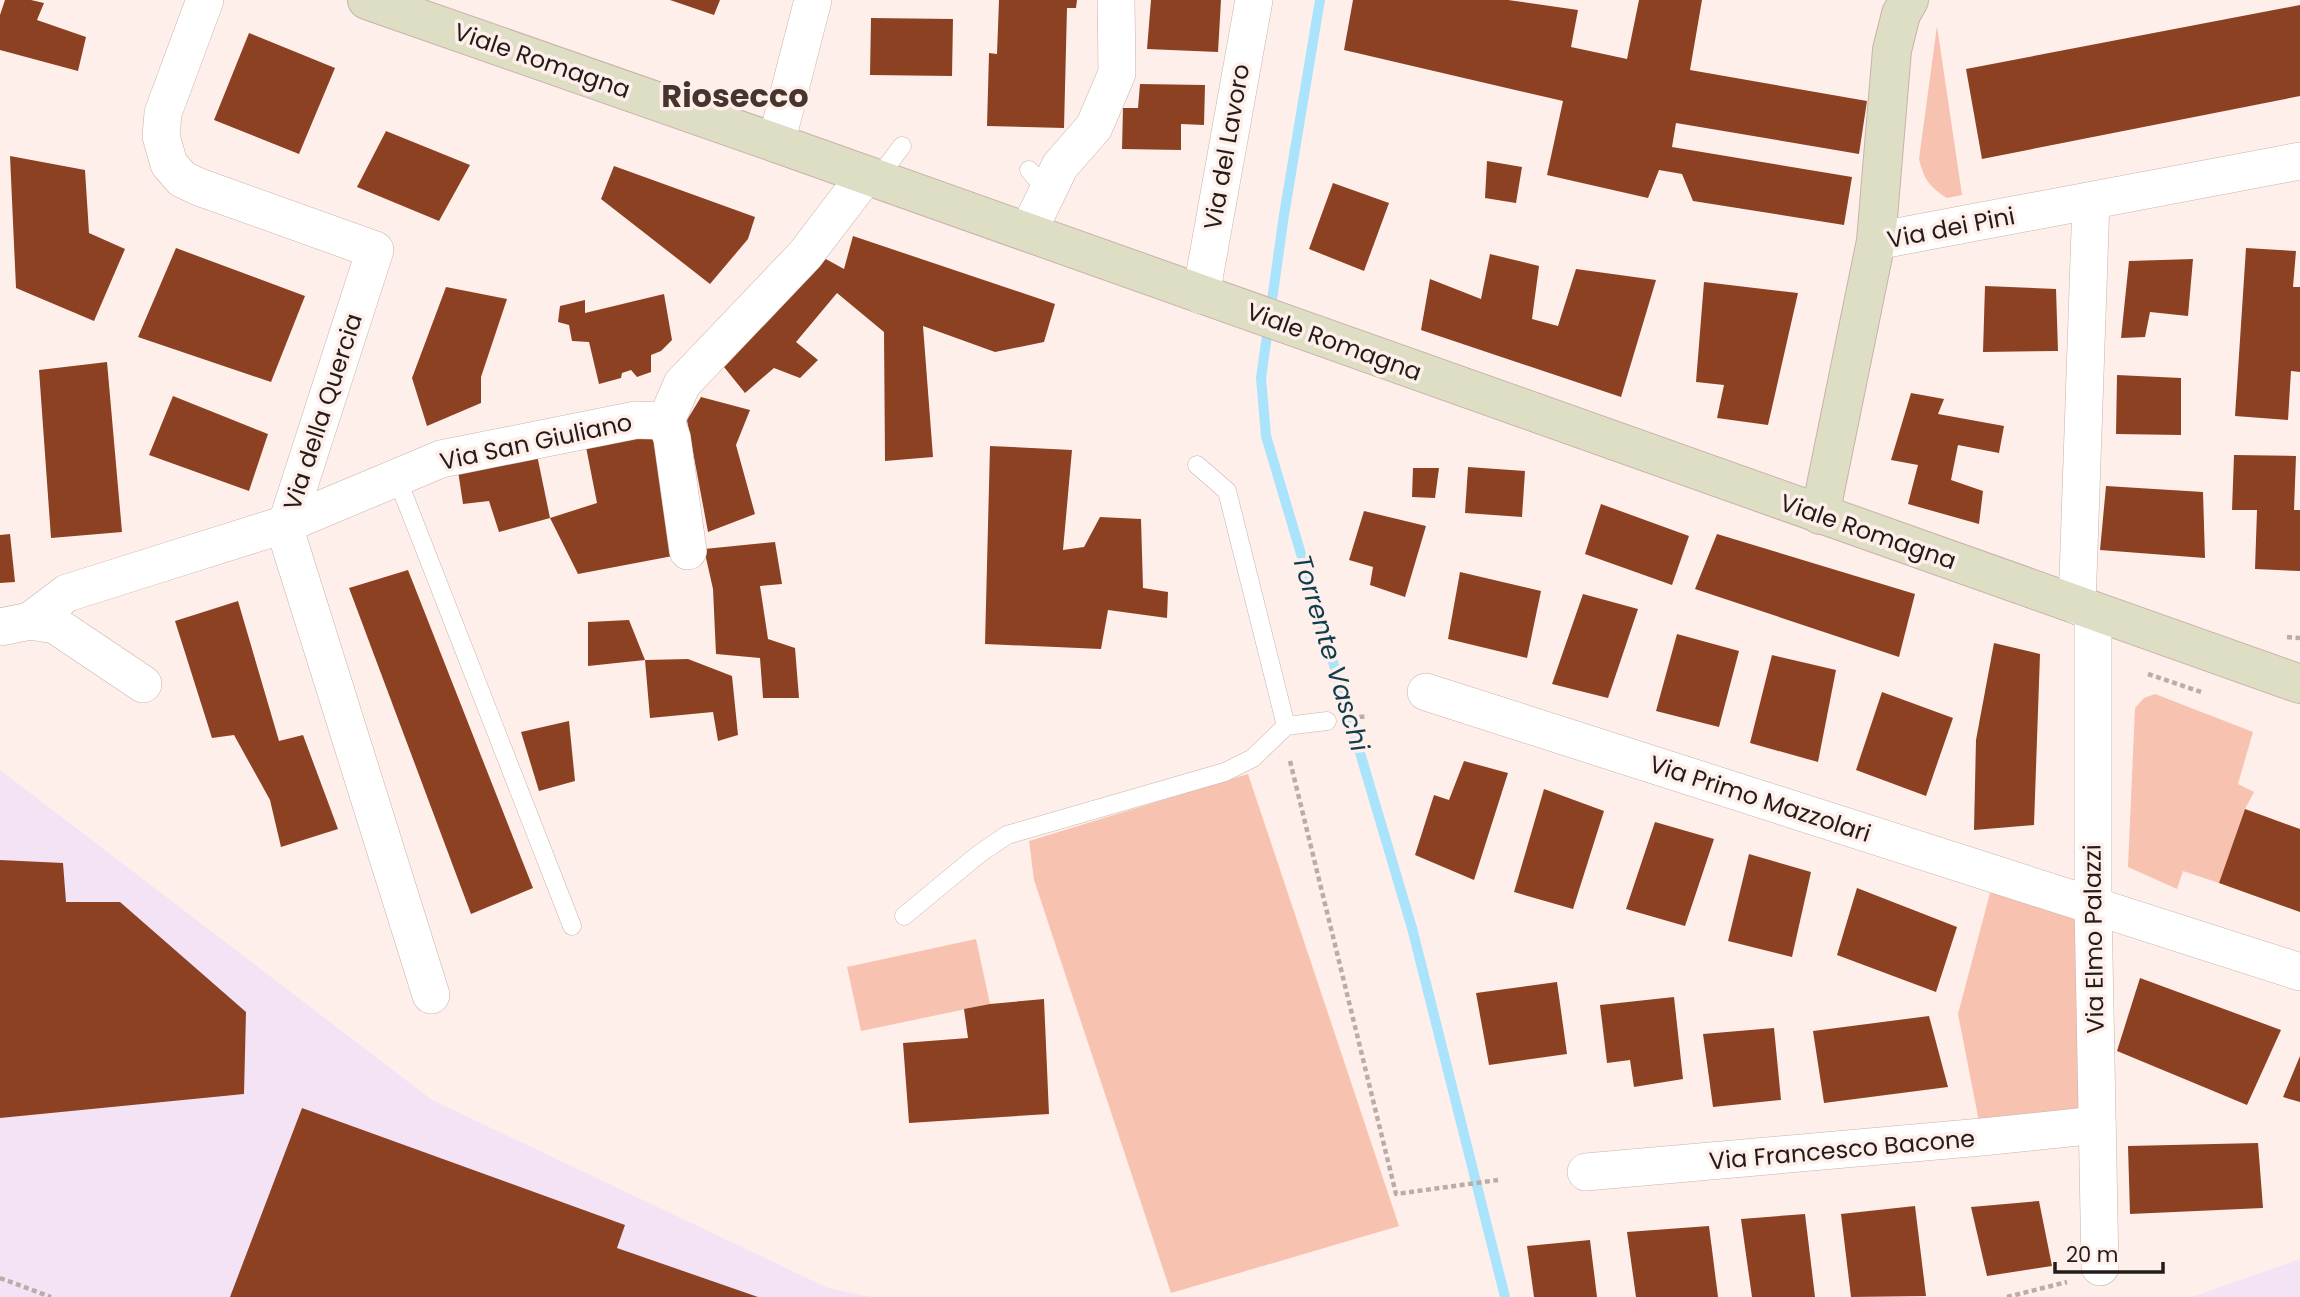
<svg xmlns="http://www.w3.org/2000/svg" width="2300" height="1297" font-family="Poppins,sans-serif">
  <rect width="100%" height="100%" fill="#feefea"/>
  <g fill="#f3e3f5">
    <path d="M0 770 432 1100 828 1288 871 1297H0Z"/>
    <path d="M2300 1259V1297H2192Z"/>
  </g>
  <g fill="#f7c2af">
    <path d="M1937 26 1962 195 1947 198C1929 187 1924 179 1919 159Z"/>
    <path d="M2155 694 2253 732 2238 784 2254 792 2245 809 2219 883 2183 871 2177 889 2128 867 2135 708 2144 698Z"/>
    <path d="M1248 774 1399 1226 1171 1293 1034 880 1029 841Z"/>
    <path d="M1995 874 2093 905 2097 1125 1982 1137 1958 1014Z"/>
    <path d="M976 939 990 1004 861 1031 847 967Z"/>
  </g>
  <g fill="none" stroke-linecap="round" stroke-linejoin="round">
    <path stroke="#aae3fc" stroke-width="10" d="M1320 0 1284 215 1261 378 1266 436 1412 928 1505 1297"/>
  </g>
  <g fill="#8d4123">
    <path d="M5 0H31L44 3 37 20 86 37 78 71 0 50V15Z"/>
    <path d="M670 0H720L714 15Z"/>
    <path d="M999 0H1077L1076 8H1067L1064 128 987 126 989 53 997 54Z"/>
    <path d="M1151 0H1221L1218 52 1147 49Z"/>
    <path d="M1353 0H1508L1578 10 1571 47 1627 59 1639 0H1702L1690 70 1867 101 1859 154 1676 123 1672 147 1852 177 1844 225 1693 201 1682 174 1659 170 1648 198 1547 175 1563 101 1344 50Z"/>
    <path d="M2300 5V96L1982 159 1966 69Z"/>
    <path d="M871 18 953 19 952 76 870 75Z"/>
    <path d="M249 33 335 68 299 154 214 120Z"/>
    <path d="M1140 84 1205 85 1204 125 1181 124V150L1122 149 1123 108H1138Z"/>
    <path d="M386 131 470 165 439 221 357 187Z"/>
    <path d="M10 156 85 170 89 233 125 249 94 321 16 288Z"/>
    <path d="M1487 161 1522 167 1516 203 1485 198Z"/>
    <path d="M614 166 755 217 748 239 710 284 601 199Z"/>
    <path d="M1333 183 1389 203 1364 271 1309 249Z"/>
    <path d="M853 236 1055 304 1044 342 995 352 923 326 933 457 885 461 884 332 837 293 796 342 818 360 800 378 774 368 745 393 724 367 824 258 844 269Z"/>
    <path d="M176 248 305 296 271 382 138 337Z"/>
    <path d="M2246 248 2296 251 2293 287H2300V372L2291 371 2288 420 2235 416Z"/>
    <path d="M1490 254 1539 266 1532 319 1558 326 1576 269 1656 280 1621 397 1421 330 1430 279 1481 299Z"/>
    <path d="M2193 259 2188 316 2150 312 2145 337 2121 338 2129 261Z"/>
    <path d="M1704 282 1798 293 1768 425 1717 418 1724 385 1696 382Z"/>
    <path d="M1985 286 2056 289 2058 351 1983 352Z"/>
    <path d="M446 287 507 299 481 377V403L427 426 412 378Z"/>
    <path d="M664 294 672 340 661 351 651 355V372L637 377 631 370 622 373 621 378 599 384 589 342 572 341 569 325 558 322 560 306 585 300V313Z"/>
    <path d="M107 362 122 532 51 538 39 370Z"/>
    <path d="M2117 375 2181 378V435L2116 434Z"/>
    <path d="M1911 393 1944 399 1938 414 2004 426 1999 453 1958 445 1951 480 1983 491 1979 524 1908 504 1918 465 1891 460Z"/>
    <path d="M173 396 268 434 249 491 149 455Z"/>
    <path d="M701 397 750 410 736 445 755 514 708 532 687 420Z"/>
    <path d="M661 431 678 555 578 574 550 518 597 503 586 447Z"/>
    <path d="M990 446 1072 450 1063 550 1084 547 1100 517 1141 519 1143 588 1168 592 1167 618 1108 610 1101 649 985 644Z"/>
    <path d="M536 450 550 518 499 532 489 501 463 504 458 471Z"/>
    <path d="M2234 455 2296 456 2294 510H2300V571L2255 569 2257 510H2232Z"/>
    <path d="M1468 467 1525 471 1522 517 1465 513Z"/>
    <path d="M1413 468H1439L1435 498 1412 497Z"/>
    <path d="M2106 486 2203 492 2205 558 2100 550Z"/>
    <path d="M1601 504 1689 536 1672 585 1585 554Z"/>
    <path d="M1364 511 1426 526 1405 597 1370 585 1373 567 1349 560Z"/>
    <path d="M10 534 15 582 0 583V535Z"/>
    <path d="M1717 534 1915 594 1899 657 1695 589Z"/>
    <path d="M775 542 782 584 760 586 768 639 795 648 799 698H763L760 658 716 654 713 589 704 549Z"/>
    <path d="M408 570 533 888 471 914 349 588Z"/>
    <path d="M1460 572 1541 591 1527 658 1448 639Z"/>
    <path d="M1583 594 1638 609 1608 698 1552 684Z"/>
    <path d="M238 601 279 741 303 735 338 829 281 847 270 800 234 735 212 738 175 621Z"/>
    <path d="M629 620 645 660 588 666V622Z"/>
    <path d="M1677 634 1739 651 1719 727 1656 711Z"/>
    <path d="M1994 643 2040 654 2034 825 1974 830 1976 740Z"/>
    <path d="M1772 655 1836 670 1818 762 1750 743Z"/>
    <path d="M688 659 732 676 738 735 718 741 713 712 650 718 645 660Z"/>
    <path d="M1882 692 1953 718 1926 796 1856 770Z"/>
    <path d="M569 721 575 781 539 791 521 732Z"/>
    <path d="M1464 761 1508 773 1474 880 1415 855 1434 795 1449 800Z"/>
    <path d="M1544 789 1604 811 1573 909 1514 892Z"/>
    <path d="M2245 809 2300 829V912L2219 883Z"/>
    <path d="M1655 822 1714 839 1685 926 1626 909Z"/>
    <path d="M1749 854 1811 872 1792 957 1728 941Z"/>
    <path d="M0 860 63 863 66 902H120L246 1012 244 1094 0 1118Z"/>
    <path d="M1857 888 1957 927 1936 992 1837 955Z"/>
    <path d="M2140 978 2281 1030 2247 1105 2117 1051Z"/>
    <path d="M1557 982 1567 1054 1489 1065 1476 993Z"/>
    <path d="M1674 997 1683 1079 1634 1087 1630 1060 1607 1063 1600 1005Z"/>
    <path d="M1044 999 1049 1114 909 1123 903 1043 968 1038 964 1009 990 1004Z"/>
    <path d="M1929 1016 1948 1087 1824 1103 1813 1031Z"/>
    <path d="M1774 1028 1781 1100 1713 1107 1703 1034Z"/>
    <path d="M2300 1056V1102L2283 1097Z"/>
    <path d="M302 1108 625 1225 617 1248 758 1297H230Z"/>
    <path d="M2258 1143 2263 1208 2130 1214 2128 1146Z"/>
    <path d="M2039 1201 2052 1266 1987 1276 1971 1207Z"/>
    <path d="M1915 1206 1926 1296 1851 1297 1841 1214Z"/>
    <path d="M1805 1214 1815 1297H1752L1741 1219Z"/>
    <path d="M1709 1226 1718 1297H1636L1627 1232Z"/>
    <path d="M1590 1240 1597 1297H1534L1527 1246Z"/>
  </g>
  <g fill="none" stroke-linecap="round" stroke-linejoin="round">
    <g stroke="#c9b2a9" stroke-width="19">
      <g id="lane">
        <path d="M1029 170 1048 192"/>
        <path d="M877 179 902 146"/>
        <path d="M1197 465 1227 491 1286 726"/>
        <path d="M397 478 572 926"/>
        <path d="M904 916 979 854 1007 835 1225 772 1253 758 1286 726 1327 721"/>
      </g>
    </g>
    <g stroke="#c9b2a9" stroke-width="38">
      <g id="street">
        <path d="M205 0 163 113 161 136 169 164 182 179 199 187 375 250 285 529 431 995"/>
        <path d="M776 143 813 0"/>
        <path d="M1028 232 1060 166 1094 127 1117 73 1116 0"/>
        <path d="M1876 241 2300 161"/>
        <path d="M1201 295 1254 0"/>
        <path d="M666 421 672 438 688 551"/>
        <path d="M2077 606 2091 201"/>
        <path d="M2093 612V905L2100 1267"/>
        <path d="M30 621 67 593 286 524 441 459 636 420 666 421 682 384 805 255 866 175"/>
        <path d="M0 627 30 621 55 625 143 684"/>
        <path d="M1426 692 2300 972"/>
        <path d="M1586 1172 1982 1137 2097 1125"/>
      </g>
    </g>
    <g stroke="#c9b2a9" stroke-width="40">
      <g id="secondary">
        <path d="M367 0 776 143 2300 684"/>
        <path d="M1820 515 1876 241 1892 50 1901 14 1909 0"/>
      </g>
    </g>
    <g stroke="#baaca8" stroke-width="4.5" stroke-dasharray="5 3.5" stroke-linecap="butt">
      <path d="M2287 637 2300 638"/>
      <path d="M2148 674 2204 693"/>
      <path d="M1351 718 1368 716"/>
      <path d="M1290 761 1396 1194 1498 1180"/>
      <path d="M0 1278 51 1297"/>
      <path d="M2007 1297 2067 1282"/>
    </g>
    <use href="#lane" stroke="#fff" stroke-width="18"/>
    <use href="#street" stroke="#fff" stroke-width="37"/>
    <use href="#secondary" stroke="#dedec4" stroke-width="38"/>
  </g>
  <g text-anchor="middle" stroke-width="7" stroke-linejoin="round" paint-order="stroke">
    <g font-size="24" fill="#251c19" stroke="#feefea">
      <text transform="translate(542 61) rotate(19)" y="8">Viale Romagna</text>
      <text transform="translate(1227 147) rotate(-80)" y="8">Via del Lavoro</text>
      <text transform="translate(1951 228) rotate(-11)" y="8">Via dei Pini</text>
      <text transform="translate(1334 342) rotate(20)" y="8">Viale Romagna</text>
      <text transform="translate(323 412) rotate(-72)" y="8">Via della Quercia</text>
      <text transform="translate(536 442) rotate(-12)" y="8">Via San Giuliano</text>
      <text transform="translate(1868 532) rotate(19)" y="8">Viale Romagna</text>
      <text transform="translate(1760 799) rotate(18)" y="8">Via Primo Mazzolari</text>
      <text transform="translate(2094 939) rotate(-91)" y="8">Via Elmo Palazzi</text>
      <text transform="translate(1842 1150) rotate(-5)" y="8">Via Francesco Bacone</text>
    </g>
    <g font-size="26" font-style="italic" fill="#0e3d4e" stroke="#feefea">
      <text transform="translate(1331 653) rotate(73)" y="9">Torrente Vaschi</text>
    </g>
    <g font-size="32" font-weight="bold" fill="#46342d" stroke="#feefea">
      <text x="735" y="107">Riosecco</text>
    </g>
  </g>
  <path d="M2055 1262v10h108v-10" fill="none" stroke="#251c19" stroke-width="3.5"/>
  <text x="2066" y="1262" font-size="21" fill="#251c19" stroke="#feefea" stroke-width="5" paint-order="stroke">20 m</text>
</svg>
